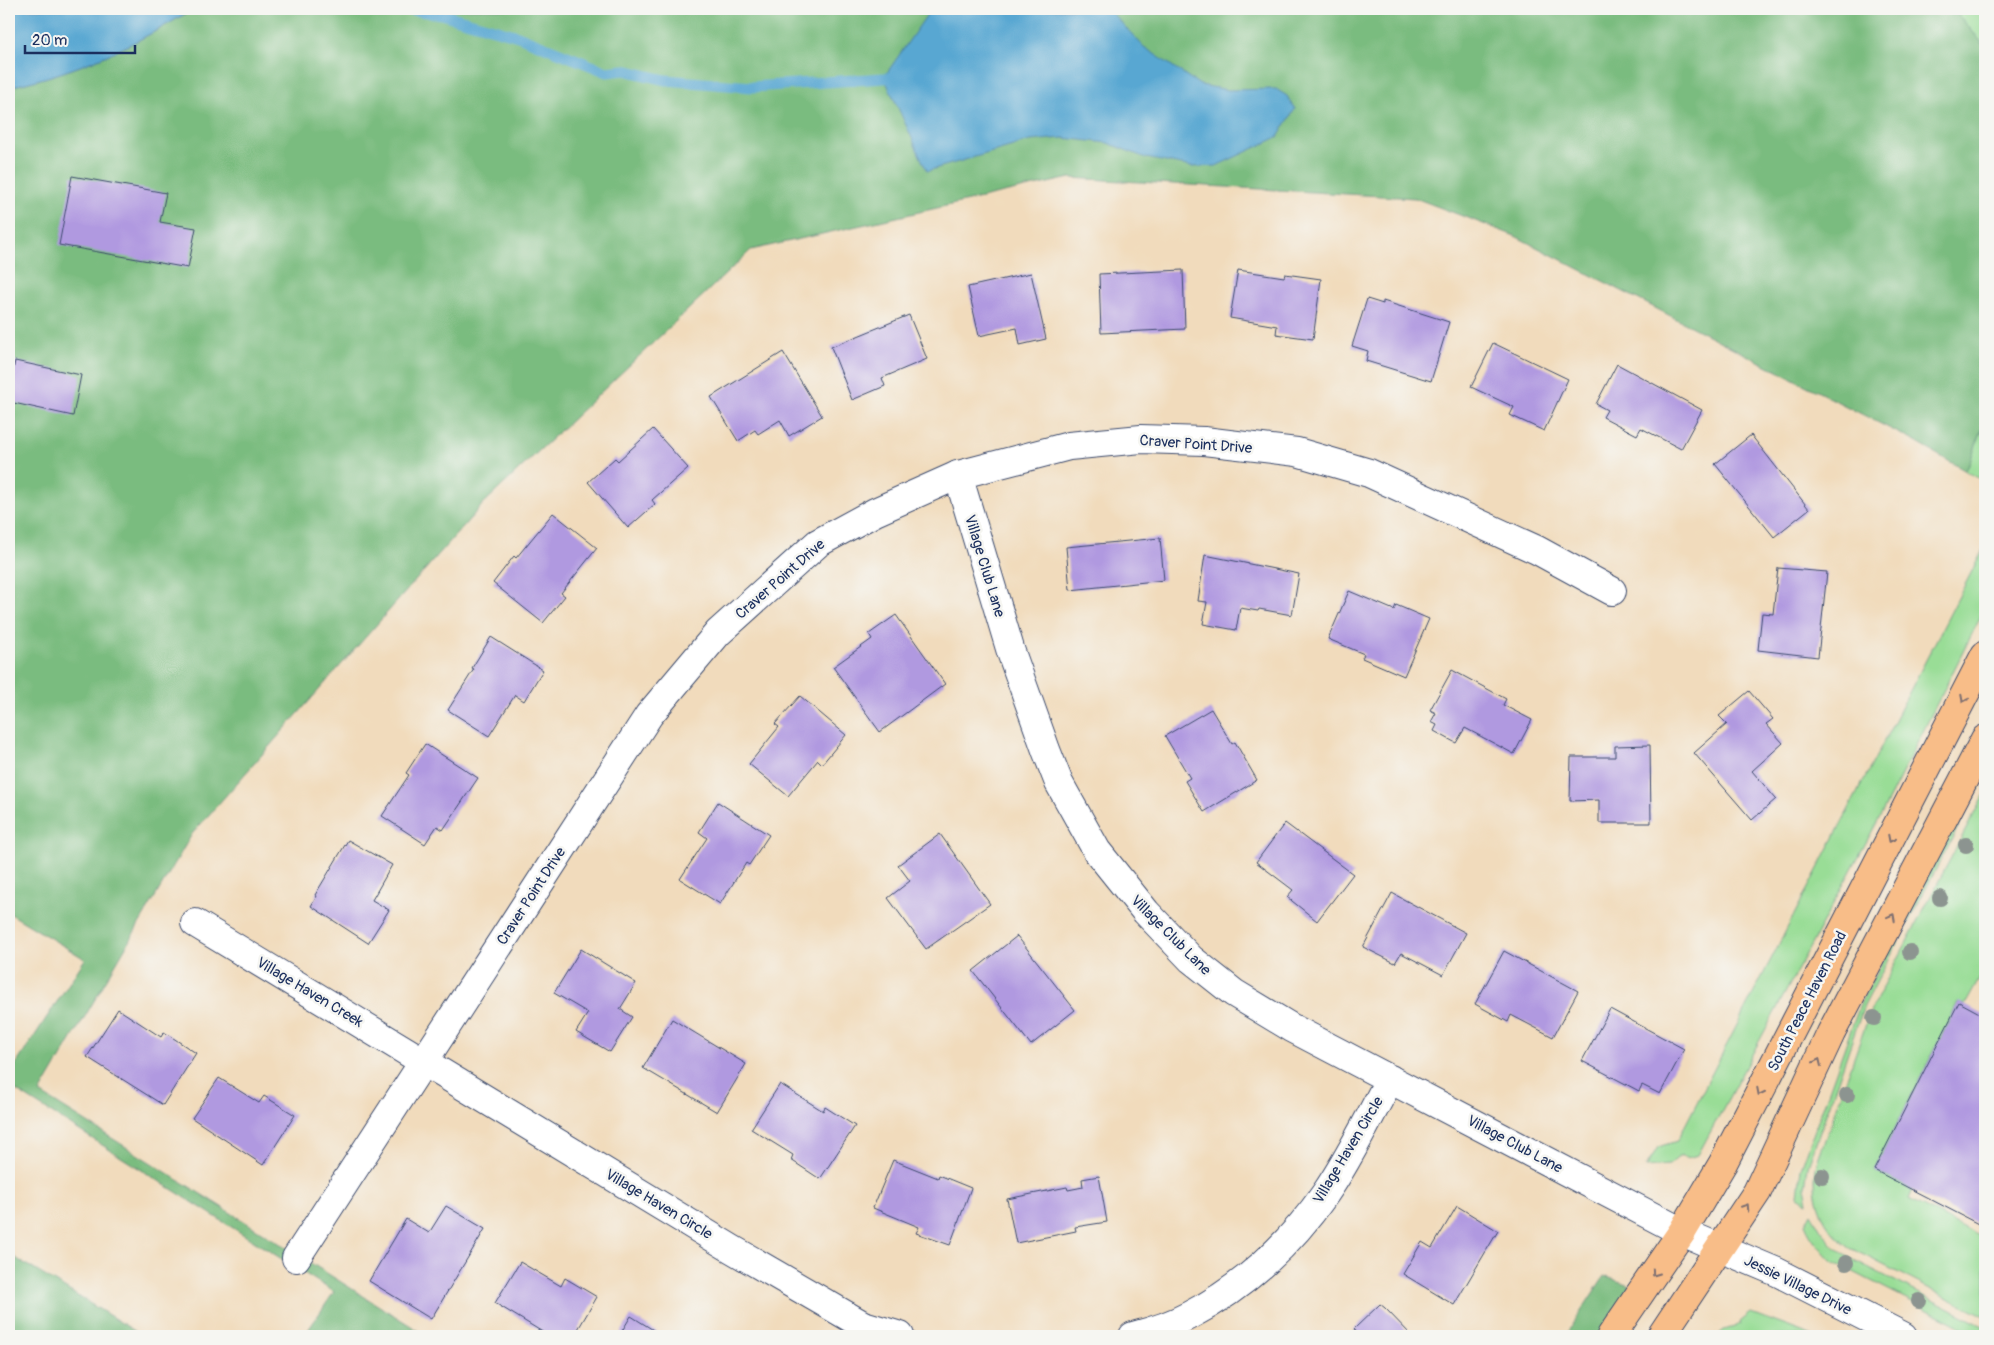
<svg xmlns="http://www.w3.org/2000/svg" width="1994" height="1345" font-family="Pangolin,sans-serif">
  <rect width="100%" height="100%" fill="#f6f6f2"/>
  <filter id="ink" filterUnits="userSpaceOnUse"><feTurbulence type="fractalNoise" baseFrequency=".02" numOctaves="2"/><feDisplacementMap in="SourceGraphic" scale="10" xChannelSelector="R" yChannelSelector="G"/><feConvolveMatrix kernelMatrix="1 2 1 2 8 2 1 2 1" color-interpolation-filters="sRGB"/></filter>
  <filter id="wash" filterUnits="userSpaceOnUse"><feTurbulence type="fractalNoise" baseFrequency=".0096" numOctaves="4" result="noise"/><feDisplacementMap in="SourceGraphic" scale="20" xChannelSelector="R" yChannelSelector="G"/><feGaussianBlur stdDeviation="1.12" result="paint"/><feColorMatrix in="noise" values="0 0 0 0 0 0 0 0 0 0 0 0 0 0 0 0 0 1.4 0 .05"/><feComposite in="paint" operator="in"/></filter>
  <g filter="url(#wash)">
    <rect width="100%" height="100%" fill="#f1dbbc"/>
    <g fill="#99dd96" stroke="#5a867a">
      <path d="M1953 9H1985V46Z"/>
      <path d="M1985 422V482L1966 471Z"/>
      <path d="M1985 546V608L1883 811 1698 1155 1686 1158 1681 1155 1669 1165 1646 1167 1658 1147 1677 1141Z"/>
      <path d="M1985 766V776L1864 1006 1808 1166 1805 1187 1808 1202 1798 1196 1801 1168 1861 1002Z"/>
      <path d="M1985 793V969L1965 1005 1958 1003 1874 1170 1913 1190 1909 1199 1985 1239V1317L1850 1248C1821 1227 1810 1197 1817 1162L1871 1010Z"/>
      <path d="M1811 1213 1821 1230 1833 1245 1850 1258 1985 1327V1336H1979L1832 1261C1821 1249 1811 1239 1805 1224Z"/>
      <path d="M1751 1313 1813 1336H1717L1724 1330 1741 1325 1740 1322Z"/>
    </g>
    <g fill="#7abc7f" stroke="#4a766e">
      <path d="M193 9H1953L1985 46V422L1966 471 1914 441 1515 236 1415 198 1070 178 751 250 483 504 192 834 40 1093 427 1336H304L334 1292 9 1086V1075L85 959 9 913V87C77 72 134 46 193 9Z"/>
      <path d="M9 1254 143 1336H9Z"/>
      <path d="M1604 1276 1632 1286 1599 1336H1565Z"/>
    </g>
    <g fill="#58a7d2" stroke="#3a6b98">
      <path d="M9 9H193C134 46 77 72 9 87Z"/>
      <path d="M931 9H1108L1144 47 1200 85 1228 90 1276 89 1287 96 1295 109 1278 137 1216 166 1192 167 1146 158 1108 143 1063 138 1030 141 927 171 884 77Z"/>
    </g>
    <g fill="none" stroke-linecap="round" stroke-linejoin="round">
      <path stroke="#58a7d2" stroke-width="11" d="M405 9 441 14 518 36 607 72 624 70 665 80 752 87 899 77"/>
    </g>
    <g id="blocks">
      <g fill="#b099e0">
        <path d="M72 176 166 193 160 222 196 228 188 268 59 245Z"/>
        <path d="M1183 270 1185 329 1101 333 1099 274Z"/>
        <path d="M1238 270 1284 277 1285 274 1321 279 1313 339 1276 334 1277 326 1230 318Z"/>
        <path d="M1031 273 1046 339 1020 345 1017 328 979 336 968 287Z"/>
        <path d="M1367 299 1383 304V301L1449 322 1431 381 1366 361 1368 351 1352 346Z"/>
        <path d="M909 315 927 359 882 378 885 386 852 400 831 347Z"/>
        <path d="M1493 343 1568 379 1544 431 1510 415 1514 407 1471 387Z"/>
        <path d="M783 352 822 416 789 436 780 420 758 434 755 430 738 441 711 397Z"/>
        <path d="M15 361 81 375 73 416 9 402V391Z"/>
        <path d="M1617 364 1702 410 1681 449 1641 428 1637 435 1603 417 1607 410 1596 404Z"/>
        <path d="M653 429 688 468 652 500 655 504 628 528 588 482 615 458 618 461Z"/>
        <path d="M1751 435 1809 509 1774 537 1715 464Z"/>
        <path d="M553 513 597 548 561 593 565 596 543 623 493 583 514 556 516 558Z"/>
        <path d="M1160 538 1164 580 1070 590 1066 547Z"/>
        <path d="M1205 555 1299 574 1292 615 1259 609 1258 611 1240 608 1236 630 1203 624 1207 602 1198 601Z"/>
        <path d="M1778 568 1827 572 1818 657 1758 650 1762 613 1773 614Z"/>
        <path d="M1349 591 1394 610 1396 605 1429 619 1404 676 1362 658 1364 654 1328 639Z"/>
        <path d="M896 615 945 684 880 732 833 667 872 639 869 634Z"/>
        <path d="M491 637 543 670 524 701 515 695 489 736 448 710 474 669 472 668Z"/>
        <path d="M1452 670 1506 699 1503 705 1532 720 1514 754 1465 728 1456 743 1434 731 1437 725 1431 722 1436 713 1430 710Z"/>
        <path d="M1749 691 1773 719 1766 724 1783 743 1752 771 1776 799 1752 820 1694 753 1727 724 1719 716Z"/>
        <path d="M800 696 846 735 822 764 818 760 788 796 749 764 779 727 775 724Z"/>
        <path d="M1211 709 1232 744 1235 742 1257 780 1204 812 1185 781 1190 778 1165 736Z"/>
        <path d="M425 744 478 778 443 830 437 826 425 844 382 816 409 775 406 773Z"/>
        <path d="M1650 745 1651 823H1599V800L1570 801 1571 757H1615V746Z"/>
        <path d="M718 802 769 835 749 865 746 863 720 904 680 879 707 838 699 832Z"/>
        <path d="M1285 823 1353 874 1317 921 1287 897 1293 890 1256 862Z"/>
        <path d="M940 834 990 904 926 949 888 898 910 881 898 865Z"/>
        <path d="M348 840 392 865 372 900 389 910 368 943 311 906 317 896 315 895Z"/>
        <path d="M1392 893 1466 933 1443 975 1401 953 1395 963 1363 947Z"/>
        <path d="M1017 936 1075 1010 1031 1045 973 971Z"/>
        <path d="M581 949 636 983 620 1009 632 1017 610 1052 576 1032 588 1013 554 993Z"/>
        <path d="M1504 951 1578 991 1553 1037 1511 1015 1508 1022 1475 1004Z"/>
        <path d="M1959 1002 1985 1016 1984 1227 1874 1170Z"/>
        <path d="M118 1009 161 1037 164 1032 196 1053 163 1105 87 1057Z"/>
        <path d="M1610 1009 1684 1049 1660 1094 1642 1085 1639 1091 1582 1061Z"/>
        <path d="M672 1019 746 1064 717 1112 643 1068Z"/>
        <path d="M219 1078 259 1103 264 1096 295 1115 263 1165 192 1118Z"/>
        <path d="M780 1084 823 1111 825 1107 855 1126 820 1179 791 1160 793 1155 751 1129Z"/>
        <path d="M893 1160 938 1178 939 1175 971 1188 950 1245 916 1233 919 1227 873 1208Z"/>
        <path d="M1099 1176 1107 1222 1075 1227 1076 1231 1016 1243 1007 1199 1067 1187 1068 1190 1083 1187 1082 1179Z"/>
        <path d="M446 1206 485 1229 431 1319 369 1281 406 1219 429 1233Z"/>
        <path d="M1457 1206 1498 1231 1454 1305 1403 1274 1422 1242 1432 1248Z"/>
        <path d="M520 1262 561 1286 565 1278 597 1297 574 1336H549L495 1303Z"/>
        <path d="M1380 1304 1385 1308 1412 1336H1356L1358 1334 1354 1329Z"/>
        <path d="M631 1316 663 1336H619Z"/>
      </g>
    </g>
  </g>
  <g filter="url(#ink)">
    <use href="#blocks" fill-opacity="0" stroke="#3b496c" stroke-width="1"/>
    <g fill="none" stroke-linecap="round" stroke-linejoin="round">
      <g stroke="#3b496c" stroke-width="30">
        <g id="minor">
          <path d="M958 475 1011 652 1046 750 1059 783 1097 851 1146 912 1191 959 1234 993 1292 1028 1682 1232 1777 1272 1903 1336"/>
          <path d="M195 923 732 1249 863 1325 900 1336"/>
          <path d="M296 1258 649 715 718 633 818 543 875 512 958 475 1069 446 1141 439 1204 441 1297 452 1369 473 1537 550 1612 591"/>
          <path d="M1133 1336C1153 1331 1172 1325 1190 1315 1243 1288 1291 1243 1325 1194 1350 1158 1369 1117 1390 1079"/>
        </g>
      </g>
      <g stroke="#3b496c" stroke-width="30">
        <g id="major">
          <path d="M1611 1336 1682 1232 1723 1163 1985 655"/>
          <path d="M1661 1336 1757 1192 1831 1033 1985 739"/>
        </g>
      </g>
      <use href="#minor" stroke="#fff" stroke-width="28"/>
      <use href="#major" stroke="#f8bd88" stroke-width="28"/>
    </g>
    <g fill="#8c9490">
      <circle cx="1966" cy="845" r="8"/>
      <circle cx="1940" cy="898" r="8"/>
      <circle cx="1910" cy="952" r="8"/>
      <circle cx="1874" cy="1018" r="8"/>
      <circle cx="1847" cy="1095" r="8"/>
      <circle cx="1822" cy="1176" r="8"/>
      <circle cx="1846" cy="1263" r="8"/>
      <circle cx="1919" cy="1301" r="8"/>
    </g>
    <defs><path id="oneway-chevron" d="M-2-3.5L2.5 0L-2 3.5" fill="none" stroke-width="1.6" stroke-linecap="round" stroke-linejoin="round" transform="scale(1.25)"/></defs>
    <g stroke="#7e6f71">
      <use href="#oneway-chevron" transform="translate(1964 699) rotate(117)"/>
      <use href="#oneway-chevron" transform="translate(1891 839) rotate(117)"/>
      <use href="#oneway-chevron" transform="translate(1892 917) rotate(-62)"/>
      <use href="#oneway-chevron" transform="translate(1818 1062) rotate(-65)"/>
      <use href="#oneway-chevron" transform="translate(1760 1092) rotate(117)"/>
      <use href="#oneway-chevron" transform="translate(1746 1207) rotate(-57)"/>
      <use href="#oneway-chevron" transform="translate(1655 1273) rotate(125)"/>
    </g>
  </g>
  <g text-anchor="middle" stroke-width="5" stroke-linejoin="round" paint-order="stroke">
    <g font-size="15" fill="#1b2f5e" stroke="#f6f6f2">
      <text transform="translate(1196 444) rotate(4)" y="5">Craver Point Drive</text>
      <text transform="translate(985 566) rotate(73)" y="5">Village Club Lane</text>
      <text transform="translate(780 579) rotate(-41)" y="5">Craver Point Drive</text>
      <text transform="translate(531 896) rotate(-57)" y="5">Craver Point Drive</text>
      <text transform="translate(1171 935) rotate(45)" y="5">Village Club Lane</text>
      <text transform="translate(310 992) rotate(31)" y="5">Village Haven Creek</text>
      <text transform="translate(1807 1001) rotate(-63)" y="5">South Peace Haven Road</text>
      <text transform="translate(1515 1144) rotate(28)" y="5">Village Club Lane</text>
      <text transform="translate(1348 1150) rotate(-59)" y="5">Village Haven Circle</text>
      <text transform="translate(659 1204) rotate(31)" y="5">Village Haven Circle</text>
      <text transform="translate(1798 1285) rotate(26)" y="5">Jessie Village Drive</text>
    </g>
  </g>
  <rect width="1994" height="1345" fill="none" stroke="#f6f6f2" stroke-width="30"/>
  <path d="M25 45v8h110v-8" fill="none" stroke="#1b2f5e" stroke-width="2.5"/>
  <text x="32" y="45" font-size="15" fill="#1b2f5e" stroke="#f6f6f2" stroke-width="4" paint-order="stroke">20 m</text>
</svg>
